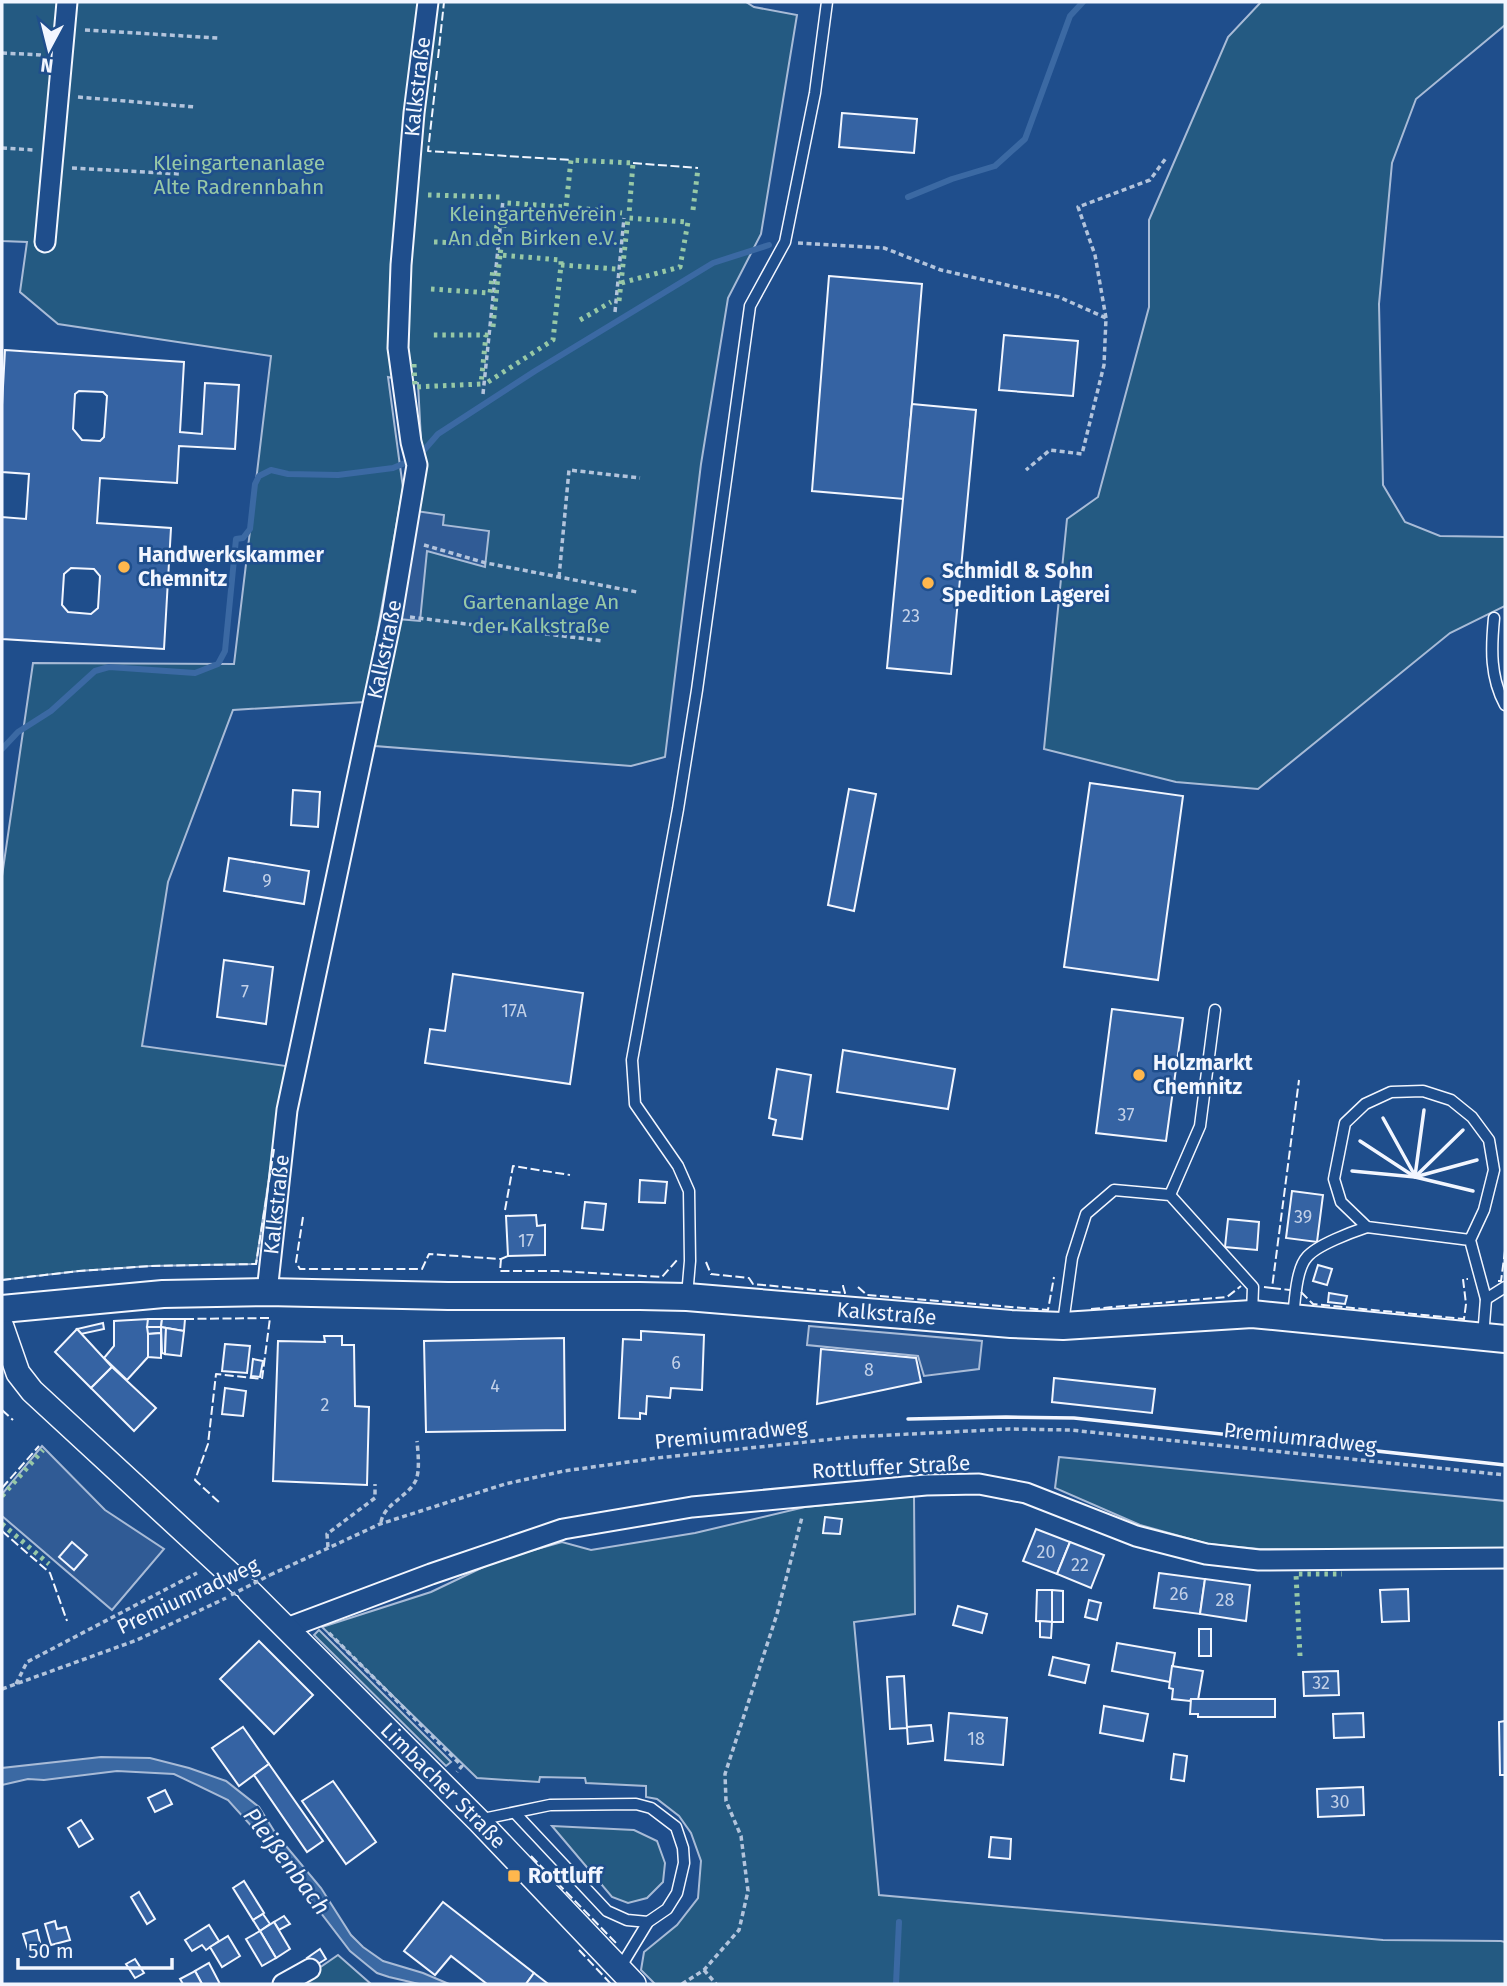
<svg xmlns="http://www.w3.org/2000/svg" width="1507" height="1986" font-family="'Fira Sans',sans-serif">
  <rect width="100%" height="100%" fill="#1f4e8c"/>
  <g fill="#245a82" stroke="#a8bbd7" stroke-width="2">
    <path d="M2 2H746L754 7 797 15 761 234 728 298 701 464 665 757 631 766 375 746 416 511 421 440 418 383 388 377 403 488 365 702 233 710 168 882 142 1046 286 1066 256 1264 150 1266 79 1271 2 1280V876L33 663 234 664 271 356 58 324 20 292 27 242 2 241Z"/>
    <path d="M1261 2H1505V25L1416 99 1392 163 1379 304 1383 485 1405 522 1440 536 1505 537V606L1450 633 1258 789 1176 782 1044 749 1067 519 1098 497 1149 307V220L1228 37Z"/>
    <path d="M1059 1457 1505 1501V1550L1259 1549 1208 1544 1140 1525 1055 1488Z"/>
    <path d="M914 1496 915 1614 854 1622 879 1895 1383 1940 1501 1941 1505 1942V1984H655L641 1970 644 1952 677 1925 698 1898 701 1861 691 1833 679 1816 657 1799 646 1797V1786L586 1783 585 1778 540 1777 539 1782 477 1778 322 1627 431 1592 498 1560 562 1542 591 1550 695 1533 805 1507Z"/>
    <path d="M319 1630 451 1762 446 1766 314 1635Z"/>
    <path d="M552 1826 634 1830 657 1841 665 1863 663 1882 647 1898 628 1903 612 1897Z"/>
    <path d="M338 1955 371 1984H296Z"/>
  </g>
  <g fill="#305b95" stroke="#a8bbd7" stroke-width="2">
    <path d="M416 511 444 515 443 525 489 531 485 567 427 551 420 621 398 619Z"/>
    <path d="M809 1326 982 1341 979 1369 924 1376 918 1356 807 1345Z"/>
    <path d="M42 1446 105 1510 164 1549 112 1610 2 1516V1494Z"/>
  </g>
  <path fill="#3b69a3" stroke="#a8bbd7" stroke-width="2" d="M101 1757 150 1758 189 1768 226 1781 259 1807 276 1834 321 1888 351 1935 363 1947 383 1961 423 1973 449 1984H419L389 1977 377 1973 367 1965 350 1951 272 1849 228 1800 174 1774 117 1771 44 1780 28 1779 2 1785V1768Z"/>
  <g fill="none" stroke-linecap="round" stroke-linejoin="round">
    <g stroke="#3b69a3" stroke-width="6">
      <path d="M908 197 952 179 995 166 1025 139 1070 16 1083 2"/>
      <path d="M2 749 18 732 51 711 95 671 109 667 195 673 218 664 225 651 236 539 243 538 250 529 255 484 259 476 271 470 288 474 338 475 393 468 405 463 425 449 438 434 535 371 713 263 769 245"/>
      <path d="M896 1984 899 1922"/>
    </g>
  </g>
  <g fill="#3563a3" stroke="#f2f6ff" stroke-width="2" fill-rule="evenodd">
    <path d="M842 113 917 119 914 153 839 147Z"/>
    <path d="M829 276 922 284 904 499 812 491Z"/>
    <path d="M1004 335 1078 341 1073 396 999 390Z"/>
    <path d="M5 350 184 362 180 432 202 434 205 383 239 385 235 449 179 446 177 483 100 478 97 523 171 528 164 649 2 639V517L26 519 29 474 2 472V405ZM79 391 103 392 107 396 104 437 100 441 82 440 73 429 75 394ZM71 568 94 569 100 576 98 608 91 614 68 612 62 605 64 574Z"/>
    <path d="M912 404 976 410 951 674 887 668Z"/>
    <path d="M1090 783 1183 796 1158 980 1064 967Z"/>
    <path d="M849 789 876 794 854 911 828 905Z"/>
    <path d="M293 790 320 792 318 827 291 825Z"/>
    <path d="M229 858 309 871 304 904 224 891Z"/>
    <path d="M224 960 273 967 266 1024 217 1017Z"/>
    <path d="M453 974 583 993 570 1084 425 1063 430 1029 445 1031Z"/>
    <path d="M1112 1009 1183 1018 1166 1141 1096 1133Z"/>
    <path d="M843 1050 955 1069 948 1109 837 1092Z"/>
    <path d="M777 1069 811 1075 802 1139 773 1135 776 1120 769 1118Z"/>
    <path d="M640 1180 667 1182 665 1203 639 1202Z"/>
    <path d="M1292 1191 1323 1195 1317 1242 1286 1238Z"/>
    <path d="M585 1202 606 1204 603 1230 582 1228Z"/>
    <path d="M536 1215 537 1226 545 1225V1255L508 1256 506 1216Z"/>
    <path d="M1228 1219 1259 1222 1257 1250 1225 1247Z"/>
    <path d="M1318 1265 1332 1269 1327 1285 1313 1281Z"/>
    <path d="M1329 1293 1347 1296 1345 1304 1328 1302Z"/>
    <path d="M148 1319V1357L127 1380 104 1358 114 1346V1321Z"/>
    <path d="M148 1319H162L161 1327H147Z"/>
    <path d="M162 1319H185L184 1331 161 1327Z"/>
    <path d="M103 1323 104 1329 81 1334 77 1329Z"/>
    <path d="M147 1327H161V1333L148 1334Z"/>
    <path d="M161 1327 166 1328 165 1354 162 1353Z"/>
    <path d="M166 1328 184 1331 181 1356 165 1354Z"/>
    <path d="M77 1329 112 1367 91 1388 55 1352Z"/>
    <path d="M641 1331 704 1335 702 1390 671 1388 670 1398 647 1396 646 1414 640 1413V1419L619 1418 623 1339 641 1340Z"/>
    <path d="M161 1333V1358L148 1357V1334Z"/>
    <path d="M324 1336H342V1345H354L355 1406 369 1407 367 1485 273 1481 278 1341 325 1342Z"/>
    <path d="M564 1338 565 1430 426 1432 424 1341Z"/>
    <path d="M225 1344 250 1346 247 1373 222 1371Z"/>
    <path d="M821 1349 916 1358 921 1382 817 1404Z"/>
    <path d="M253 1359 263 1361 260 1377 251 1376Z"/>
    <path d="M112 1367 156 1408 134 1431 91 1388Z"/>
    <path d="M1054 1378 1155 1389 1152 1413 1052 1402Z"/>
    <path d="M225 1388 246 1391 243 1416 222 1414Z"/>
    <path d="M825 1517 842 1519 840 1534 823 1533Z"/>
    <path d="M1036 1529 1070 1542 1057 1574 1023 1561Z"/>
    <path d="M72 1542 87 1555 74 1570 59 1557Z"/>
    <path d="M1070 1542 1104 1555 1091 1588 1057 1574Z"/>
    <path d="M1159 1573 1205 1579 1200 1614 1154 1608Z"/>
    <path d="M1205 1579 1250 1585 1246 1621 1200 1614Z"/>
    <path d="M1408 1589 1409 1621 1382 1622 1380 1590Z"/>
    <path d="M1037 1590H1052V1622L1036 1621Z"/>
    <path d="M1052 1590 1063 1591V1622H1052Z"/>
    <path d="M1089 1600 1101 1603 1097 1620 1085 1617Z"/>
    <path d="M958 1606 987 1614 982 1633 953 1625Z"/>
    <path d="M1040 1621 1052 1622 1051 1638 1040 1637Z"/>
    <rect x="1199" y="1629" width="12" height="27"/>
    <path d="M259 1641 313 1695 274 1734 220 1679Z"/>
    <path d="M1117 1643 1175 1653 1170 1682 1112 1671Z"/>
    <path d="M1053 1657 1089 1665 1085 1683 1049 1675Z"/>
    <path d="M1172 1666 1203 1671 1198 1700 1191 1699 1190 1701 1172 1699 1173 1689 1169 1688Z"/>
    <path d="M1338 1671 1339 1695 1304 1696 1303 1672Z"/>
    <path d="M904 1676 907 1728 890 1729 887 1677Z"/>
    <path d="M1191 1699H1275V1717H1198V1714H1190Z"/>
    <path d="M1104 1706 1148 1714 1143 1741 1100 1733Z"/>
    <path d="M949 1713 1007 1718 1003 1765 945 1760Z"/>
    <path d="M1363 1713 1364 1737 1334 1738 1333 1714Z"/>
    <path d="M1505 1721V1775H1500L1499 1722Z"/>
    <path d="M931 1725 933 1741 908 1744 907 1727Z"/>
    <path d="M243 1727 269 1764 239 1786 212 1748Z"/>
    <path d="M1174 1754 1187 1756 1184 1781 1171 1779Z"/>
    <path d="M269 1764 323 1841 307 1852 254 1775Z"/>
    <path d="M333 1781 376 1842 346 1864 302 1801Z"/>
    <path d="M1363 1787 1364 1815 1318 1817 1317 1789Z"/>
    <path d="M165 1790 172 1804 155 1812 148 1798Z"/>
    <path d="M81 1820 93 1839 79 1847 68 1828Z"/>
    <path d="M991 1837 1011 1839 1010 1859 989 1857Z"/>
    <path d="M244 1881 264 1913 253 1920 233 1888Z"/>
    <path d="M139 1892 155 1919 147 1924 131 1897Z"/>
    <path d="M443 1902 534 1973 526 1984H487L451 1956 435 1975 404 1951Z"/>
    <path d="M263 1914 270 1924 260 1931 253 1920Z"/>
    <path d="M284 1916 290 1924 279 1930 274 1922Z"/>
    <path d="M55 1921 57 1929 66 1927 70 1940 51 1945 45 1924Z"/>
    <path d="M274 1922 290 1949 276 1958 260 1931Z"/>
    <path d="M209 1925 219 1941 206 1950 202 1945 192 1951 185 1940Z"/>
    <path d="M37 1930 41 1946 28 1950 23 1934Z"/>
    <path d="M260 1931 276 1958 262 1966 246 1939Z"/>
    <path d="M228 1936 240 1956 222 1967 210 1947Z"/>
    <path d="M320 1949 326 1959 313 1967 307 1958Z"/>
    <path d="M135 1959 144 1973 135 1978 126 1964Z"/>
    <path d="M209 1963 220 1984H202L195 1971Z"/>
    <path d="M195 1971 202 1984H183L180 1979Z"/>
    <path d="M534 1973 547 1983 546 1984H526Z"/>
  </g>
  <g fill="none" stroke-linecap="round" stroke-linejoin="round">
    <g stroke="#f2f6ff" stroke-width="13">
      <g id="service">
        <path d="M1494 618C1491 649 1490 677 1505 705"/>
        <path d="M1170 1195 1200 1126 1215 1010"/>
        <path d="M1470 1240 1367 1227 1341 1202 1334 1179 1345 1123 1365 1104 1391 1092 1423 1091 1451 1100 1472 1117 1489 1140 1494 1170 1484 1210 1470 1240 1486 1299 1483 1337"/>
        <path d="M687 1296 690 1261 689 1191 678 1166 635 1104 632 1060 678 809 697 690 750 306 785 242 815 93 827 2"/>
        <path d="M1486 1299 1505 1287"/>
        <path d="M1293 1317C1295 1301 1296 1269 1307 1257 1317 1245 1352 1232 1367 1227"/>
        <path d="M1063 1323 1072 1258 1086 1214 1114 1190 1170 1195 1253 1287 1252 1314"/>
        <path d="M515 1813 607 1911 627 1920 648 1922"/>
        <path d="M478 1820 550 1805 636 1804 651 1808 676 1827 683 1848 684 1863 677 1893 667 1909 648 1922 620 1968"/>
      </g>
    </g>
    <g stroke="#f2f6ff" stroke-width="23">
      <g id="minor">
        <path d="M45 242 67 2"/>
        <path id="s1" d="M267 1292 287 1110 392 615 417 465 411 442 398 348 401 265 414 113 428 2"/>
        <path d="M287 1628 431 1574 563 1529 692 1507 926 1485 979 1484 1026 1493 1136 1536 1206 1554 1259 1560 1505 1558"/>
        <path d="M283 1984 310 1969"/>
      </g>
    </g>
    <g stroke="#f2f6ff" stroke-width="26">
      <g id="tertiary">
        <path d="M2 1327 18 1373 32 1391 241 1584"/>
        <path id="s2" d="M249 1591 478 1820 634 1984"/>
      </g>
    </g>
    <g stroke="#f2f6ff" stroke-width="30">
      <g id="secondary">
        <path id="s3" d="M2 1309 163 1294 267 1292 448 1296H640L687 1297 1011 1324 1063 1326 1252 1314 1505 1339"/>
      </g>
    </g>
    <g stroke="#b3c4dc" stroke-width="3.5" stroke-dasharray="5 3.5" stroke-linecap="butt">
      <path d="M85 30 218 38"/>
      <path d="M2 53 43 55"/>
      <path d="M78 97 195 107"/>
      <path d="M2 148 34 150"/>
      <path d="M72 168 181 174"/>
      <path d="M798 243 884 248 941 270 1059 297 1106 318 1104 365 1082 454 1050 450 1026 470"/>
      <path d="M615 312 624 218"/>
      <path d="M1106 318 1095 255 1078 207 1150 180 1166 158"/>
      <path d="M483 394 503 200"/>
      <path d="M424 545 486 563 637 592"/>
      <path d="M559 577 569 470 640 478"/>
      <path d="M410 617 603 641"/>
      <path d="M381 1522C384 1504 408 1497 416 1480 420 1470 418 1453 417 1441"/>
      <path d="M328 1547 327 1534 375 1498V1484"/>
      <path d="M270 1575 380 1524 505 1484 564 1471 657 1458 852 1437 1009 1429 1070 1430 1505 1475"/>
      <path d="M329 1633 462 1766 457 1772"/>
      <path d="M16 1684 27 1662 197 1573"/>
      <path d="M2 1689 137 1640 226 1598"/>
      <path d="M704 1970 716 1984"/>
      <path d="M682 1984 704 1970 739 1930 748 1891 741 1836 726 1801 725 1774 777 1614 802 1517"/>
    </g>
    <use href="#service" stroke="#1f4e8c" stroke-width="10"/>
    <use href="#minor" stroke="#1f4e8c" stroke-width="19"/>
    <use href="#tertiary" stroke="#1f4e8c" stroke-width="23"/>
    <use href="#secondary" stroke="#1f4e8c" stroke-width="26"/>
    <path stroke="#b3c4dc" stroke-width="3.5" stroke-dasharray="5 3.5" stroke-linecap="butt" d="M231 1595 270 1575"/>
    <g stroke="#97c8a6" stroke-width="5" stroke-dasharray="3.5 5" stroke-linecap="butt">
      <path d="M428 195 500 197"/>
      <path d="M578 208 622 213"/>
      <path d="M693 210 698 168"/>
      <path d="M434 242 495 244 497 224"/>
      <path d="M561 265 616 269"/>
      <path d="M431 289 490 293 493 269"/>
      <path d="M619 301 628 218 688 222 680 267 621 283"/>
      <path d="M580 320 611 302"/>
      <path d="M493 327 500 255"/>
      <path d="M414 364 415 387 481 384 486 335H431"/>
      <path d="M488 382 553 340 561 265V260L500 255 507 203 566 207 571 160 633 163 629 214"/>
      <path d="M2 1496 43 1450"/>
      <path d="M2 1524 49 1564"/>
      <path d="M1300 1656 1296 1574H1342"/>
    </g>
    <g stroke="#f2f6ff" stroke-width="2" stroke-dasharray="9 3.5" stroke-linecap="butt">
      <path d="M438 58 444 2"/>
      <path d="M437 71 428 151 571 160"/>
      <path d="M633 163 698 168"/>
      <path d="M505 1210 513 1166 570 1175"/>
      <path d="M303 1217 296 1262 300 1269H422L429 1254 501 1259 508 1256"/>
      <path d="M501 1259 500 1271H557L662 1277 677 1260"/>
      <path d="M706 1262 711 1274 749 1278 753 1284 845 1293 843 1286H845"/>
      <path d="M2 1280 79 1271 150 1266 256 1264 274 1149"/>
      <path d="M1498 1281H1501L1505 1251"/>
      <path d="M858 1287 867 1295 1048 1310 1054 1277"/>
      <path d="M1264 1287 1272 1288 1299 1080"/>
      <path d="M1272 1288 1290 1290"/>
      <path d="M1301 1292 1313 1304 1464 1319 1466 1304 1463 1279H1468"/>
      <path d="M1091 1309 1227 1297 1241 1286"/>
      <path d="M185 1319 270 1318 262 1379 216 1374 208 1444 195 1480 221 1504"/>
      <path d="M2 1410 13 1420"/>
      <path d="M2 1488 39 1446"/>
      <path d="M2 1531 50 1573 67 1621"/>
      <path d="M531 1856 618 1945"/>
      <path d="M579 1950 611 1984"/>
    </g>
    <g stroke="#f2f6ff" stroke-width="3.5">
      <path d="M1383 1118 1414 1174"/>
      <path d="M1360 1141 1415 1177 1477 1160"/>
      <path d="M1352 1171 1415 1177 1473 1191"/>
      <path d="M1418 1174 1463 1130"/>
      <path d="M1415 1176 1424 1110"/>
      <path d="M908 1419 1006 1417 1074 1418 1505 1465"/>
    </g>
  </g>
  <g fill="#ffb74d" stroke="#1f4e8c" stroke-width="2.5">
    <circle cx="124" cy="567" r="7"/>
    <circle cx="928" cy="583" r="7"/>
    <circle cx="1139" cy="1075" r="7"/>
    <rect x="507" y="1869" width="14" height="14" rx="3.5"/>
  </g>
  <g text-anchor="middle" stroke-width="5" stroke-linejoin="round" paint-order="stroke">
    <g font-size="18" fill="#c3d1e8">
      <text x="911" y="622">23</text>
      <text x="267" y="887">9</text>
      <text x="245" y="998">7</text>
      <text x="514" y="1017">17A</text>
      <text x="1126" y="1121">37</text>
      <text x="1303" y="1223">39</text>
      <text x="526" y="1247">17</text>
      <text x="676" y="1369">6</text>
      <text x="869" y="1376">8</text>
      <text x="495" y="1392">4</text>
      <text x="325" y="1411">2</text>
      <text x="1046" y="1558">20</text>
      <text x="1080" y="1571">22</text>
      <text x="1179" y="1600">26</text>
      <text x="1225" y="1606">28</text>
      <text x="1321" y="1689">32</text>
      <text x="976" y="1745">18</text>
      <text x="1340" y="1808">30</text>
    </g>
    <g font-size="21" fill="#f2f6ff" stroke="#1f4e8c">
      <text dy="7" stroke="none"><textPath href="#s1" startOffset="1222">Kalkstraße</textPath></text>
      <text dy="7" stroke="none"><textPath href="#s1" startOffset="654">Kalkstraße</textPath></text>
      <text dy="7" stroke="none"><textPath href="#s1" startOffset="88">Kalkstraße</textPath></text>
      <text dy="7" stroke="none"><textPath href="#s3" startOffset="886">Kalkstraße</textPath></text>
      <text transform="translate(731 1434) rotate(-6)" y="7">Premiumradweg</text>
      <text transform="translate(1300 1438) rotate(6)" y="7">Premiumradweg</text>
      <text transform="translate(891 1467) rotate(-3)" y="7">Rottluffer Straße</text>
      <text transform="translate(188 1596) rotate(-25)" y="7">Premiumradweg</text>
      <text dy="7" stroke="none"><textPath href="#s2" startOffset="275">Limbacher Straße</textPath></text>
    </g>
    <g font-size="21" fill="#97c8a6" stroke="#1f4e8c">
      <text x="239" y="170">Kleingartenanlage<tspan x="239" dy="24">Alte Radrennbahn</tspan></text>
      <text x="533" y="221">Kleingartenverein<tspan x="533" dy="24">An den Birken e.V.</tspan></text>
      <text x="541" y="609">Gartenanlage An<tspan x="541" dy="24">der Kalkstraße</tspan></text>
    </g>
    <g font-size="21" font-weight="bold" fill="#f2f6ff" stroke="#1f4e8c" text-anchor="start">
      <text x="138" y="562">Handwerkskammer<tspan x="138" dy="24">Chemnitz</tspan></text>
      <text x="942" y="578">Schmidl &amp; Sohn<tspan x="942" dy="24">Spedition Lagerei</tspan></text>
      <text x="1153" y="1070">Holzmarkt<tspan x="1153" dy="24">Chemnitz</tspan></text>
      <text x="528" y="1883">Rottluff</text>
    </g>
    <g font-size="23" font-style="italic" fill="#f2f6ff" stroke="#1f4e8c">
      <text transform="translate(287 1861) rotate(53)" y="8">Pleißenbach</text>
    </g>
  </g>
  <rect width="1507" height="1986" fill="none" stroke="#f2f6ff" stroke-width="7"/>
  <g transform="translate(49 49) rotate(187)" stroke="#1f4e8c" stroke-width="5" paint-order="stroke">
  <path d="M0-5L12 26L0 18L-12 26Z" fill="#f2f6ff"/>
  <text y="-10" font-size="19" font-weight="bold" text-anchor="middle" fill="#f2f6ff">N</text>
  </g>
  <path d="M18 1958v10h154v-10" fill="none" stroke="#f2f6ff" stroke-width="3.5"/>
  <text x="28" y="1958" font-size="21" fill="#f2f6ff" stroke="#1f4e8c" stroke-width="5" paint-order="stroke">50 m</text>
</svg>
